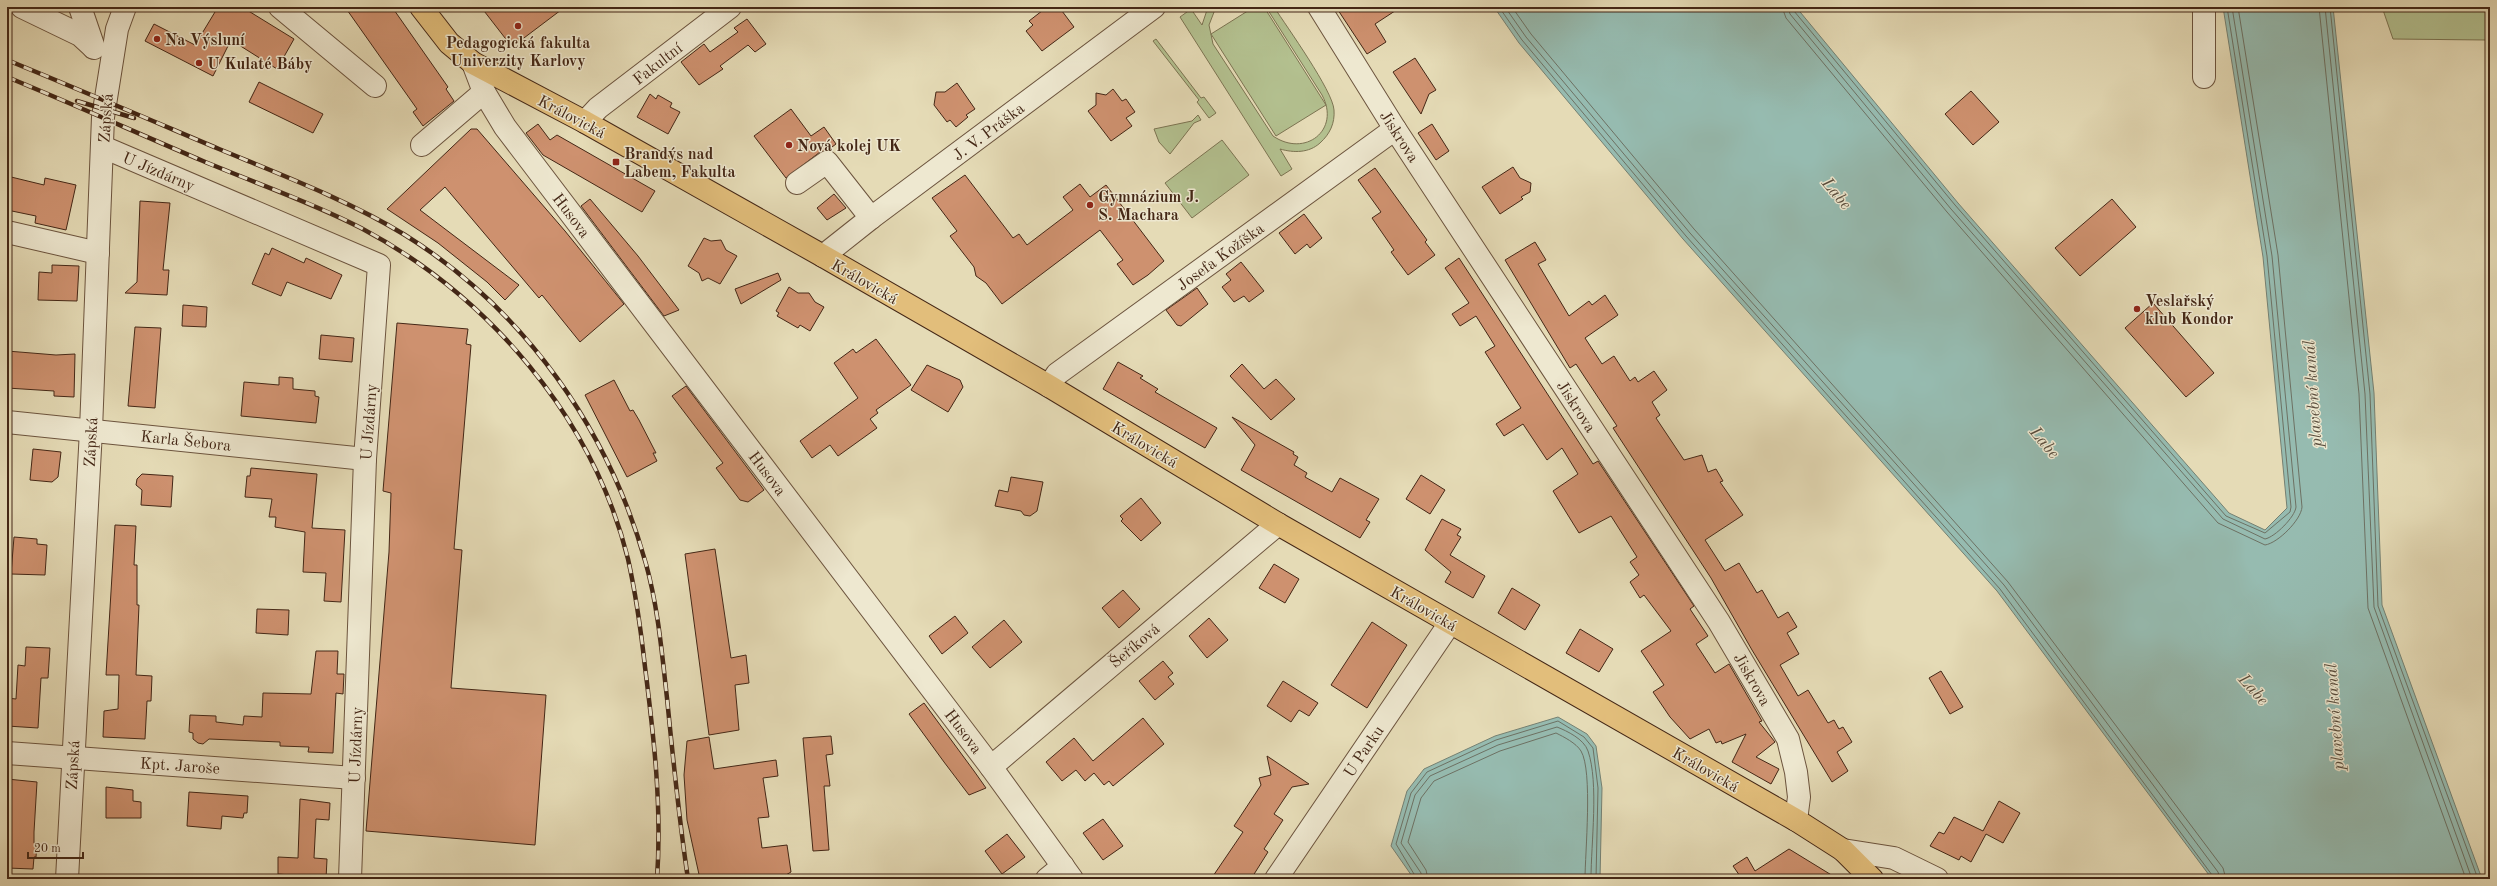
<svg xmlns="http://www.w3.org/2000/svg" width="2497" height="886" font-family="'Old Standard TT',serif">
  <rect width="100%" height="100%" fill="#e5dbb6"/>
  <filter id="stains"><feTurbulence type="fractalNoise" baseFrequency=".005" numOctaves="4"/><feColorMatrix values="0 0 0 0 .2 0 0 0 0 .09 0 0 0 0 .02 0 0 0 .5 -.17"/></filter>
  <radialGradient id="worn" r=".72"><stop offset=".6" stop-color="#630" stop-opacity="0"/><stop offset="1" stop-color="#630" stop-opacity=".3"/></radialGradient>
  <g fill="#b3c08f" stroke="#7c7452">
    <path d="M1208 7H1216L1209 25 1213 44 1273 136C1305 158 1341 130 1322 95L1266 7H1274C1287 27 1333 91 1334 110 1335 123 1330 134 1320 143 1309 153 1294 153 1280 149L1292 169 1281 176 1180 17 1191 9 1202 25Z"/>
    <path d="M1254 7H1264L1326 105 1276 136 1211 34Z"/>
    <path d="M2382 7H2490V43L2486 40 2393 39Z"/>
    <path d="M1156 39 1201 98 1204 97 1216 113 1209 118 1197 102 1199 100 1153 41Z"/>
    <path d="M1198 115 1201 120 1194 123 1170 154 1159 142 1154 129 1192 121Z"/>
    <path d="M1222 140 1249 175 1192 218 1165 183Z"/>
  </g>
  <g fill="#96bbb0" stroke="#758072">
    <path d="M1494 7H1796L1958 203 2229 513 2265 530 2287 508 2263 257 2223 7H2333L2374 393 2382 605 2482 879H2212L1997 591 1683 239 1519 43Z"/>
    <path d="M1558 717 1587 734 1596 746 1602 788 1600 879H1414L1391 846 1407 791 1424 769 1495 736Z"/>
  </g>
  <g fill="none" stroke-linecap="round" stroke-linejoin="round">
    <g stroke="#6d7163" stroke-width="1">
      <path d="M1499 7 1522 40 1686 236 2000 589 2215 879"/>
      <path d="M1505 7 1526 37 1690 233 2004 585 2218 872 2220 879"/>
      <path d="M1512 7 1531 34 1694 229 2008 582 2223 868 2226 879"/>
      <path d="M1782 7 1786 18 1947 212 2218 523 2265 545C2278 543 2301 520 2302 507L2278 255 2238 7"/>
      <path d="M1788 7 1790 14 1951 209 2223 519 2265 539C2275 537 2295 517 2296 507L2272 256 2232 7"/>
      <path d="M1793 7 1794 11 1955 205 2226 516 2265 533 2290 512 2291 507 2267 256 2227 7"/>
      <path d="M2319 7 2359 394 2368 608 2466 879"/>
      <path d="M2325 7 2365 394 2374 607 2472 879"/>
      <path d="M2330 7 2370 394 2378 606 2478 879"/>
      <path d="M1417 879 1396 844 1411 793 1427 772 1496 740 1558 721 1584 737 1593 748 1598 788 1596 879"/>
      <path d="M1422 879 1421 873 1401 843 1415 795 1430 776 1498 745 1557 727C1567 731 1584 739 1588 751 1599 783 1591 843 1591 879"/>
      <path d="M1428 879 1426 870 1408 842 1421 798 1434 781 1500 751 1556 733C1564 737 1576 743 1581 751 1593 771 1585 853 1585 879"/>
    </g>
  </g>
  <g fill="#ce916f" stroke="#442716">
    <path d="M218 7H242L294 39 277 69 231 40 213 76 145 41 154 24 195 45Z"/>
    <path d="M345 7H392L448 87 446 89 454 101 423 126 413 112 417 109Z"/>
    <path d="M481 7H565L512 47Z"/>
    <path d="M1047 7H1059L1074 27 1042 51 1026 31 1033 25 1029 21Z"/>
    <path d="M1336 7H1401L1375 24 1386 42 1367 54Z"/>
    <path d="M747 19 766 44 755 52 748 45 720 66 723 69 699 85 681 62 704 44 710 52 738 32 734 28Z"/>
    <path d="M1415 58 1436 90 1429 94 1421 114 1393 72Z"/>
    <path d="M259 82 323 114 313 133 249 102Z"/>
    <path d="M957 83 975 109 966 115 968 117 956 127 950 120 947 122 934 105 936 92H945Z"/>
    <path d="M1113 89 1122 101 1126 99 1135 112 1126 118 1132 126 1111 141 1088 111 1096 105V93L1106 95Z"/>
    <path d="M1971 91 1999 122 1973 145 1945 114Z"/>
    <path d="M650 94 656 99 658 95 672 103 670 107 680 112 668 134 637 117Z"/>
    <path d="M791 109 811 136 824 127 836 144 828 150 820 152 786 178 754 136Z"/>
    <path d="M538 124 550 140 557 135 655 191 642 212 543 155 526 133Z"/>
    <path d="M1432 124 1449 151 1436 160 1418 133Z"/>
    <path d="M471 129H477L565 231 624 304 580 342 542 295 539 298 445 187 420 210 519 285 505 300 487 282 438 243 387 209Z"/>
    <path d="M1513 167 1520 178 1531 183 1530 192 1521 197 1523 199 1500 214 1482 187Z"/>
    <path d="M1375 168 1427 240 1425 242 1435 255 1408 275 1391 252 1394 250 1372 218 1381 212 1358 180Z"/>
    <path d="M965 175 1013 238 1019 234 1027 245 1073 210 1063 197 1080 184 1090 197 1106 185 1164 261 1148 275 1133 285 1117 264 1123 260 1100 230 1002 304 986 283 976 276 974 267 950 236 957 231 932 198Z"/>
    <path d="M7 176 44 185 45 178 76 185 66 230 35 223 36 216 7 210Z"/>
    <path d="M834 194 846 208 827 220 817 208Z"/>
    <path d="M590 199 638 256 679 310 664 316 581 206Z"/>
    <path d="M2112 199 2136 227 2080 276 2055 248Z"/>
    <path d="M140 201 170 203 163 270H169L167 295 125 293 137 282Z"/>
    <path d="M1304 214 1322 238 1310 248 1307 244 1295 254 1279 233Z"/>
    <path d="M704 238 711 241 721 240 726 250 737 256 720 284 708 278 702 281 699 273 688 266Z"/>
    <path d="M1535 242 1546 260 1538 264 1569 316 1589 301 1592 305 1605 295 1618 315 1585 338 1602 364 1614 356 1630 381 1635 377 1638 382 1654 371 1667 390 1652 402 1660 415 1656 418 1684 460 1702 455 1708 472 1716 469 1723 481 1720 482 1743 515 1705 540 1725 571 1739 563 1757 593 1762 590 1778 618 1788 612 1797 627 1787 633 1799 654 1780 665 1798 696 1808 690 1828 723 1834 720 1839 729 1843 727 1852 742 1837 752 1848 771 1832 782 1752 650 1711 578 1613 428 1617 426 1576 364 1570 368 1505 260Z"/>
    <path d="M272 248 304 263 306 258 342 275 331 299 287 282 281 296 252 284 265 253 269 255Z"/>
    <path d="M1459 258 1593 464 1598 461 1694 606 1690 609 1708 636 1696 644 1715 673 1729 664 1762 721 1759 722 1775 742 1756 757 1779 769 1771 784 1732 762 1746 734 1722 744 1721 741 1716 743 1709 729 1690 739 1670 717 1653 692 1664 685 1641 651 1671 631 1644 595 1640 598 1630 582 1639 575 1630 562 1637 557 1611 516 1579 533 1553 491 1578 474 1562 448 1547 460 1523 424 1504 436 1496 424 1521 408 1485 352 1495 346 1476 316 1460 326 1452 314 1469 303 1445 268Z"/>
    <path d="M1241 262 1264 291 1249 302 1244 296 1234 302 1222 287 1231 280 1226 274Z"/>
    <path d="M52 265 79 266 77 301 38 300 39 272 52 273Z"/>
    <path d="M778 273 781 280 741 304 735 289Z"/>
    <path d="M789 287 798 293H809L815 302 824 307 810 331 800 325 798 328 777 316 779 313 776 311Z"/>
    <path d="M1197 288 1208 304 1181 326 1177 325 1166 310Z"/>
    <path d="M2153 303 2214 373 2186 397 2125 328Z"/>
    <path d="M183 305 207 307 206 327 182 326Z"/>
    <path d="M397 323 468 329 466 344 471 345 454 549 462 550 451 688 546 695 535 845 366 831 389 552 391 493 383 491Z"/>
    <path d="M135 327 161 328 155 408 128 406Z"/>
    <path d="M321 335 354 338 352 362 319 359Z"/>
    <path d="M876 339 911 385 876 410 878 413 870 419 877 428 838 456 830 445 812 458 800 441 858 398 834 363 853 349 856 353Z"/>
    <path d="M7 351 56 355 75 354 74 397 54 396V391L7 388Z"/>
    <path d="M1118 362 1143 376 1140 378 1158 389 1155 392 1217 428 1205 448 1103 389Z"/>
    <path d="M1242 364 1264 389 1276 379 1295 399 1271 420 1230 376Z"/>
    <path d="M927 365 960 380 963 387 948 412 911 390Z"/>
    <path d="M279 377 293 378V389L315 391V396L319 397 316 423 241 416 244 382 279 385Z"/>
    <path d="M614 380 630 411 633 410 639 420 656 453H653L657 461 627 477 585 395Z"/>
    <path d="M686 386 764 490 748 502 740 500 716 468 723 463 672 396Z"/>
    <path d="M1232 417 1294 452 1293 454 1298 457 1294 465 1307 473 1305 477 1332 492 1340 478 1379 499 1366 520 1370 522 1360 538 1241 470 1255 445Z"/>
    <path d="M33 449 61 452 58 477 52 482 30 480Z"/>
    <path d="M251 468 317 474 312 528 345 530 341 602 324 601 326 573 303 572 305 532 275 527 276 517H269L272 499 245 497 247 476H250Z"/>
    <path d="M142 474 173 476 171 507 141 505 142 490 136 485 137 479Z"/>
    <path d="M1421 475 1445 490 1430 514 1406 499Z"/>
    <path d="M1011 477 1043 482 1037 511 1030 516 1024 515 1021 511 995 506 999 490 1008 492Z"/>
    <path d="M1141 498 1161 523 1141 541 1121 521 1123 519 1120 516Z"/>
    <path d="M1442 519 1461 529 1457 535 1461 537 1450 555 1485 576 1473 598 1445 582 1451 572 1425 550Z"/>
    <path d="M115 525 136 526 134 565H137V605H139L136 675 152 676 151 701H147L145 739 103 737 104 711 118 709 119 675H106Z"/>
    <path d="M14 537 37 539V544L47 545 45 575 11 574Z"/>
    <path d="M715 549 731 658 746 655 749 683 735 685 739 730 709 735 685 554Z"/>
    <path d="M1274 564 1299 579 1285 603 1259 588Z"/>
    <path d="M1512 588 1540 605 1525 630 1498 613Z"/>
    <path d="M1123 590 1140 609 1119 628 1102 608Z"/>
    <path d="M257 609 289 610 288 635 256 633Z"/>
    <path d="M955 616 968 633 942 654 929 636Z"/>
    <path d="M1209 618 1228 640 1207 658 1189 636Z"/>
    <path d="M1004 620 1022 642 990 668 972 647Z"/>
    <path d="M1372 622 1407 645 1367 708 1331 685Z"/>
    <path d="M1580 629 1613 649 1599 672 1566 653Z"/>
    <path d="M26 647 50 648 48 678H41L38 728 7 726V698L16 699 18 665 25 666Z"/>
    <path d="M316 651H338L337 674H344L343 694 336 693 333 753 308 752 309 747 280 746V742L209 739 203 744 198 743 193 739V733L189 732 190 715 216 716V722L243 725 244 716 262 717 263 693 311 694Z"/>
    <path d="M1163 661 1173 673 1168 677 1174 684 1155 700 1139 681Z"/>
    <path d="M1941 671 1963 707 1950 714 1929 678Z"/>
    <path d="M1283 681 1318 703 1309 716 1299 710 1291 722 1267 706Z"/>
    <path d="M924 703 974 771 986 788 969 795 944 762 909 714Z"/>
    <path d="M1143 718 1164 744 1113 786 1109 781 1104 785 1094 773 1085 781 1076 770 1062 781 1046 762 1074 738 1093 761Z"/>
    <path d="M831 736 833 754 826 755 830 786H824L829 850 813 851 803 738Z"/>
    <path d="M709 737 714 769 776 760 778 776 763 778 769 817 758 818 762 848 787 845 791 872 779 879H700L687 820 684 775 687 741Z"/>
    <path d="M1267 756 1309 784 1292 787 1274 814 1283 820 1264 849 1268 852 1251 879H1211L1243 832 1234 826 1261 785 1259 778 1271 775Z"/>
    <path d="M7 779 37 782 34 832V843H37L36 857H34L33 869 7 868Z"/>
    <path d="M106 787 133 790V801L141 802V818H106Z"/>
    <path d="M189 792 248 796 247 813H244L243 818 222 816 221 829 187 826Z"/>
    <path d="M300 799 330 803 329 820 316 819 314 858 327 859 326 879H303V876L278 874V857L298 858Z"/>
    <path d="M1999 801 2020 813 2003 843 1986 834 1971 862 1961 856 1959 860 1930 846 1939 832 1944 834 1954 817 1983 831Z"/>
    <path d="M1103 819 1123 846 1103 860 1083 833Z"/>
    <path d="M1007 834 1025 857 1002 874 985 851Z"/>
    <path d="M1789 849 1838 879H1742L1733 866 1747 857 1755 871Z"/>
  </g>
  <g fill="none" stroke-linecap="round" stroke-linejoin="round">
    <g stroke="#6c543e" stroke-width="24">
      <g id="minor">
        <path d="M22 7 80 35 93 47"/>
        <path d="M80 7 94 48"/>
        <path d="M280 7 375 86"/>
        <path d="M1319 7 1395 129 1719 622 1788 739 1796 772 1799 797 1796 820"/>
        <path d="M473 63 484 92 505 127 991 767 1072 879"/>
        <path d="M2204 77V7"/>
        <path d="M585 122 598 108 730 7"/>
        <path d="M422 145 484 92"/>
        <path d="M103 147 379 265 365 459 350 879"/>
        <path d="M797 183 827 162 871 218"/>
        <path d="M7 232 98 253"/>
        <path d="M823 256 871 218 1154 7"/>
        <path d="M1049 386 1057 374 1395 129"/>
        <path d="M7 422 365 459"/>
        <path d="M7 753 354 778"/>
        <path d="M991 767 1278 524"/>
        <path d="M1843 850 1894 858 1937 879"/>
        <path d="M67 879 91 430 103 117 117 29 125 7"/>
        <path d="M1047 879 1063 866"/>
        <path d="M1276 879 1450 623"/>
      </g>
    </g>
    <g stroke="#442716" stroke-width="24">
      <path id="major" d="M421 7 449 43 473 63 585 122 823 256 1049 386 1278 524 1796 820 1843 850 1872 879"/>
    </g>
    <use href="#minor" stroke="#eee8d0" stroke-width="22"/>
    <use href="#major" stroke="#e2be7b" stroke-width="22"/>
    <g stroke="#442716" stroke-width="4.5">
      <g id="rail">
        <path d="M7 60C78 89 148 119 219 149 279 174 350 201 405 235 525 310 609 430 646 564 658 607 662 654 667 698 673 759 679 819 688 879"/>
        <path d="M7 77C73 104 137 133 203 161 255 183 311 202 361 228 489 296 593 418 628 559 636 595 641 631 645 667 654 738 662 807 657 879"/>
        <path d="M77 101 134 118"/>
      </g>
    </g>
    <use href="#rail" stroke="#eee8d0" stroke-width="3" stroke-dasharray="9" stroke-linecap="butt"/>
  </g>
  <g fill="#8f2418" stroke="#eee8d0" stroke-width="1.5">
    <circle cx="518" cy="26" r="4"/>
    <circle cx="157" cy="39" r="4"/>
    <circle cx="199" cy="63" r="4"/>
    <circle cx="789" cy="145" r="4"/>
    <rect x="612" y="158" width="8" height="8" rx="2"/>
    <circle cx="1090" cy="205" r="4"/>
    <circle cx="2137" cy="309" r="4"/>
  </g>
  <g text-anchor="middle" stroke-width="3" stroke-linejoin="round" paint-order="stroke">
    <g font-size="16" font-weight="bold" fill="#442716" stroke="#eee8d0" text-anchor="start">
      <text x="165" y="45">Na Výsluní</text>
      <text x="518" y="48" text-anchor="middle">Pedagogická fakulta<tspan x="518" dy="18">Univerzity Karlovy</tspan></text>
      <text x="207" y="69">U Kulaté Báby</text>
      <text x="797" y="151">Nová kolej UK</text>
      <text x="624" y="159">Brandýs nad<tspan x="624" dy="18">Labem, Fakulta</tspan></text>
      <text x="1098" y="202">Gymnázium J.<tspan x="1098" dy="18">S. Machara</tspan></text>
      <text x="2145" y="306">Veslařský<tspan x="2145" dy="18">klub Kondor</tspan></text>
    </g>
    <g font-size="16" fill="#442716" stroke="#eee8d0">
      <text transform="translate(657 63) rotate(-38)" y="6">Fakultní</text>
      <text transform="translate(572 116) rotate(28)" y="6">Královická</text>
      <text transform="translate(105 118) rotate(-86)" y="6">Zápská</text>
      <text transform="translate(988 131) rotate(-37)" y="6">J. V. Práška</text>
      <text transform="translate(1400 136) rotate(57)" y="6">Jiskrova</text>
      <text transform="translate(159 171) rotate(23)" y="6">U Jízdárny</text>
      <text transform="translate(572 215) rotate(53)" y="6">Husova</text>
      <text transform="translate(1220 256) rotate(-36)" y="6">Josefa Kožíška</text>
      <text transform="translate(865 281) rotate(30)" y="6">Královická</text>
      <text transform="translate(1577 406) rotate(57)" y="6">Jiskrova</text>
      <text transform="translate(368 422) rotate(-86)" y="6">U Jízdárny</text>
      <text transform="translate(186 440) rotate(6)" y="6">Karla Šebora</text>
      <text transform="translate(90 442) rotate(-87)" y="6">Zápská</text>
      <text transform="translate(1145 444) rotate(31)" y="6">Královická</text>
      <text transform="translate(768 473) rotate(53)" y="6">Husova</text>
      <text transform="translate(1424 608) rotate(30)" y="6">Královická</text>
      <text transform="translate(1134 645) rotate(-40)" y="6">Šeříková</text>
      <text transform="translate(1753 679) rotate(60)" y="6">Jiskrova</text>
      <text transform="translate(964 731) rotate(53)" y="6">Husova</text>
      <text transform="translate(355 745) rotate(-88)" y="6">U Jízdárny</text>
      <text transform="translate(1363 751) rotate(-56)" y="6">U Parku</text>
      <text transform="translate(72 765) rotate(-87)" y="6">Zápská</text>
      <text transform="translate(180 765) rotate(4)" y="6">Kpt. Jaroše</text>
      <text transform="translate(1706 769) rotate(30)" y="6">Královická</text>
    </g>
    <g font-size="17" font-style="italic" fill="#584c3c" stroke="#eee8d0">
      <text transform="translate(1837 193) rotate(50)" y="6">Labe</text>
      <text transform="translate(2312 394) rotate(-94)" y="6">plavební kanál</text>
      <text transform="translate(2045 442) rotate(50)" y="6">Labe</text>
      <text transform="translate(2254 689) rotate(48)" y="6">Labe</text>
      <text transform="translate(2334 717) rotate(-94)" y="6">plavební kanál</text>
    </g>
  </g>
  <rect width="2497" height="886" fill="none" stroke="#e5dbb6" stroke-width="24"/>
  <rect x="8" y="8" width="2481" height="870" fill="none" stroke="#442716" stroke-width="2"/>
  <rect x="12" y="12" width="2473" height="862" fill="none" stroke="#442716"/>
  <path d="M28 852v6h55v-6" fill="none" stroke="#442716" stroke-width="2"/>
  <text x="34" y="852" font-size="12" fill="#442716" stroke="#eee8d0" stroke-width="3" paint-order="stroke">20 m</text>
  <rect width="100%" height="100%" filter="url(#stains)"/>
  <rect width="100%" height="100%" fill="url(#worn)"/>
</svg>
